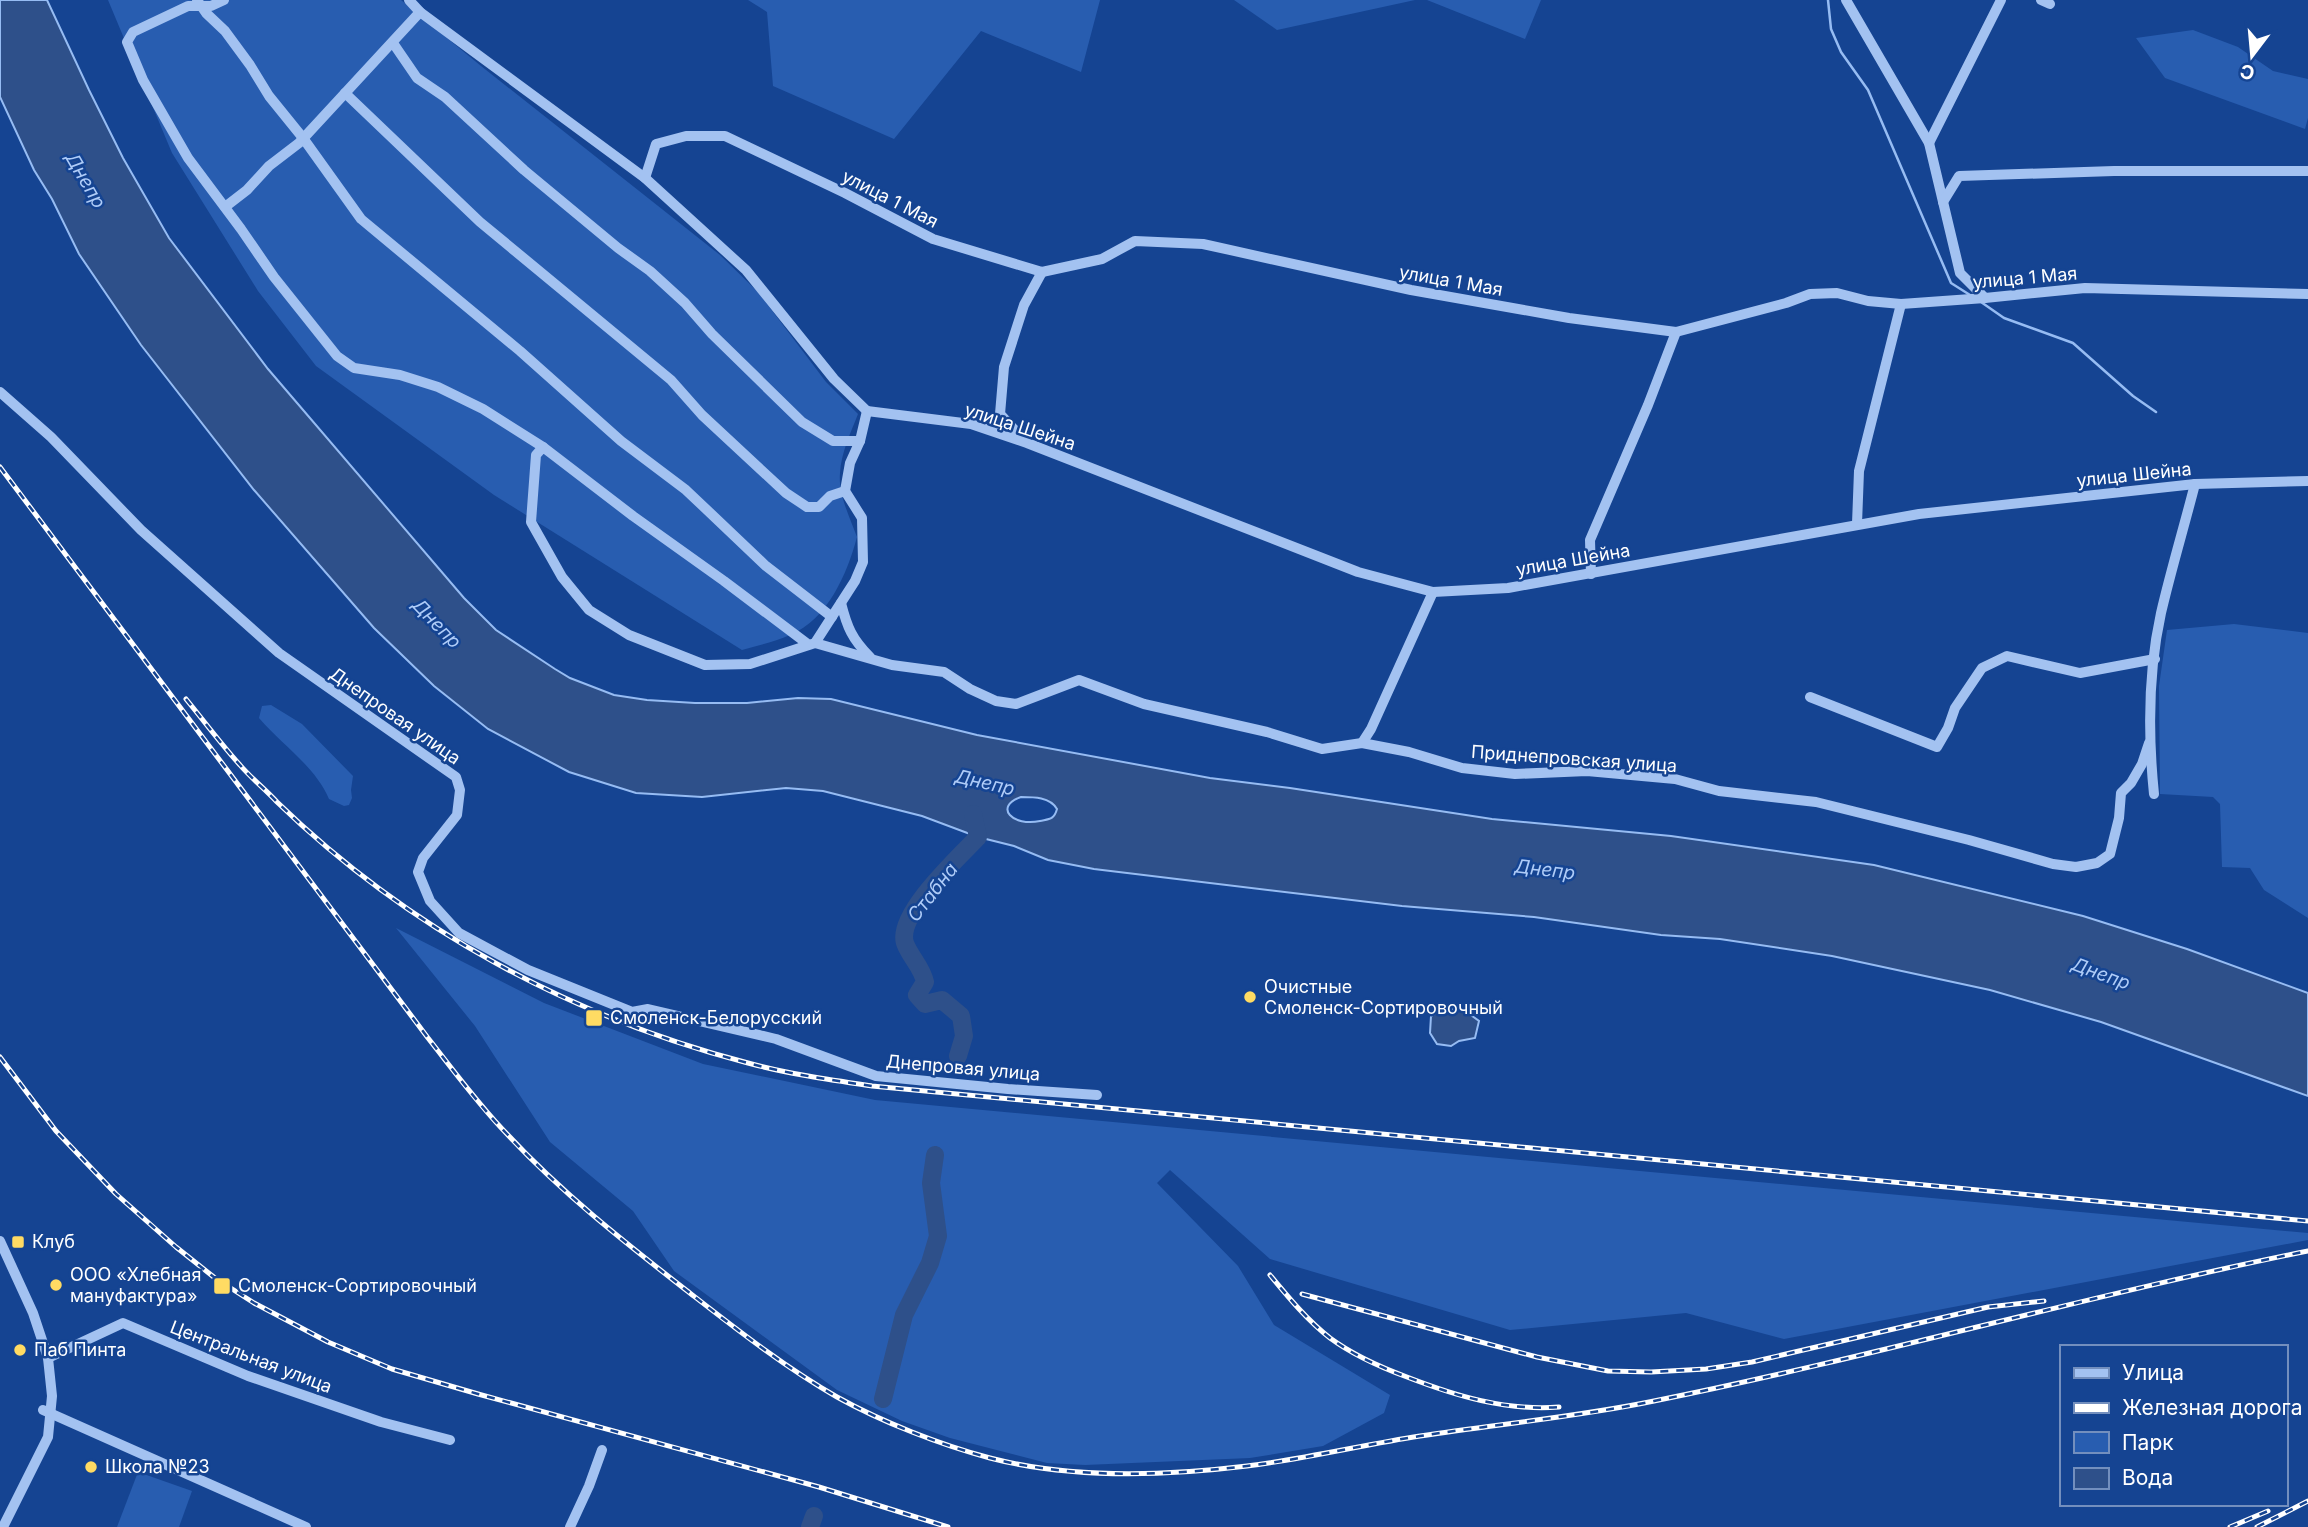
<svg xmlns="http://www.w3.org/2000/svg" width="2308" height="1527" font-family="Inter,sans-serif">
  <rect width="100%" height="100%" fill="#154492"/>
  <g fill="#285db0">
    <path d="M108 0H401L481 66 720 255 758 292 826 382 858 414C851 432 841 453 840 473 838 494 850 518 857 537 847 574 828 619 790 635 775 642 758 645 742 650L494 495 316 366 258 291 172 153Z"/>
    <path d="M748 0H1100L1081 72 981 31 894 139 773 86 767 12Z"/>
    <path d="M1234 0H1415L1277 30Z"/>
    <path d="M1427 0H1541L1525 39Z"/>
    <path d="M2193 30 2238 47 2273 71 2308 79V118L2305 129 2165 78 2136 38Z"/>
    <path d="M2234 624 2308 633V918L2264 890 2250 868 2222 867 2220 804 2213 797 2160 794 2159 686 2167 630Z"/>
    <path d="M271 705 302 724 353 776 351 790 352 798 349 805 344 806 329 799C315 766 282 745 259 718L262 706Z"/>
    <path d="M396 928 544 1003 703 1064 875 1100 2308 1233V1240L1784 1339 1686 1313 1510 1330 1270 1259 1170 1170 1157 1183 1238 1266 1274 1325 1390 1395 1384 1413 1323 1446 1250 1458 1085 1465 1047 1463 950 1438 902 1421 837 1390 674 1271 633 1211 550 1142 475 1026Z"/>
    <path d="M138 1472 192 1491 179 1527H117Z"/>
  </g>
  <g fill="#2e508a" stroke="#96bcf3" stroke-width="2" fill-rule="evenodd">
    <path d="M0 0H47L89 90 123 158 169 238 268 369 464 598 496 630 555 669 570 678 614 695 647 700 695 703H747L798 698 831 699 977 735 1210 778 1290 788 1492 819 1671 836 1874 865 2083 916 2187 949 2308 993V1096L2101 1022 1990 990 1832 956 1720 939 1661 935 1534 917 1402 906 1094 869 1048 860 1014 846 978 837 922 816 823 791 786 788 702 797 636 793 569 772 488 729 434 686 374 628 254 490 141 345 79 254 52 199 34 170 0 97ZM1021 797C1034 797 1050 797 1057 809 1054 820 1049 819 1040 821 1013 827 993 807 1021 797Z"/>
    <path d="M1444 1009 1464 1010 1479 1021 1475 1038 1459 1041 1451 1046 1437 1044 1430 1033 1431 1016Z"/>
  </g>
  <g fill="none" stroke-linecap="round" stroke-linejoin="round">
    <g stroke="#96bcf3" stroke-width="2.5">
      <path d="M1828 0 1831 29 1841 52 1868 90 1951 283 1970 295"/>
      <path d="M1981 302 2004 318 2073 343 2133 396 2156 412"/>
    </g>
    <g stroke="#2e508a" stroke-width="18">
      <path d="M958 1056 964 1036 961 1016 942 1000 925 1004 917 995 925 982C922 967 910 957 905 943 896 915 959 857 978 837L973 814"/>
      <path d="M883 1399 904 1315 930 1263 938 1236 931 1183 935 1155"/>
      <path d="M810 1527 814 1516"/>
    </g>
    <g stroke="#a3c2f1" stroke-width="10">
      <path d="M197 0 206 13 225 31 250 65 269 96 303 138 361 219 520 351 621 441 686 490 766 566 832 617"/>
      <path d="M224 0 211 6H188L133 32 127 42 143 80 188 158 241 229 274 277 337 356 354 368 400 375 438 387 483 409 543 447"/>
      <path d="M409 0 420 12 645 178 746 270 834 379 867 411"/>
      <path d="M1846 0 1929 143 1960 273 1985 298"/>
      <path d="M2041 0 2050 4"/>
      <path d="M393 43 417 78 445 97 524 170 618 248 650 271 685 303 712 334 802 422 833 441H860"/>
      <path d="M345 93 480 222 671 380 702 415 786 493 807 507H819L830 496 845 491"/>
      <path d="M1929 143 2001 0"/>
      <path d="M645 178 656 144 686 136H725L845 193 933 239 1042 272 1102 259 1135 241 1203 244 1411 290 1569 318 1676 332 1786 303 1810 294 1837 293 1868 301 1901 304 1985 298 2085 288 2308 294"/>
      <path d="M1943 202 1959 176 2114 171H2308"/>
      <path d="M225 207 247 190 269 166 299 143 420 12"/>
      <path d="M0 392 51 437 141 530 279 653 456 777 460 790 457 815 423 858 418 872 430 901 459 933 528 970 632 1012 648 1009 776 1039 876 1076 1008 1089 1097 1095"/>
      <path d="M867 411 971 424 1027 443 1358 572 1433 592 1508 588 1919 514 2195 484 2308 481"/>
      <path d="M1024 440 1000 414 1004 367 1024 305 1042 272"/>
      <path d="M1857 524 1859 471 1901 304"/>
      <path d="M1591 574 1590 540 1648 405 1676 332"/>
      <path d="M841 603C847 627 852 639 870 657"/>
      <path d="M815 643 892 665 944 672 970 689 996 701 1016 704 1079 680 1144 704 1267 732 1322 749 1362 743 1409 752 1462 768 1515 774 1587 771 1675 779 1719 791 1816 802 1969 840 2053 864 2076 867 2097 863 2110 854 2119 818 2121 793 2131 783 2142 764 2149 743"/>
      <path d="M809 645 724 581 633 516 543 447 536 455 531 522 562 577 589 610 629 635 705 665 750 664 809 645 815 643 855 581 863 562 862 518 845 491 850 463 860 441 867 411"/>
      <path d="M1810 697 1937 747 1948 728 1955 708 1982 668 2007 656 2080 673 2155 659"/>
      <path d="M1362 743 1371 729 1433 592"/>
      <path d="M2154 794C2148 735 2148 672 2161 613 2171 570 2184 527 2195 484"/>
      <path d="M0 1241 33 1313 48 1358 52 1396 48 1437 3 1527"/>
      <path d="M48 1358 123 1323 248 1376 381 1422 450 1440"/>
      <path d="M43 1410 306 1527"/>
      <path d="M570 1527 589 1486 602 1450"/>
    </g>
    <g stroke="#fff" stroke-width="5">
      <g id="rail">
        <path d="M0 467 428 1038C454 1071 478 1104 507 1134 561 1192 623 1241 686 1290 735 1328 783 1366 837 1397 882 1422 941 1445 990 1458 1071 1479 1165 1476 1247 1466 1305 1459 1362 1445 1420 1436 1498 1424 1577 1417 1654 1401 1873 1357 2089 1295 2308 1251"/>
        <path d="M186 699C204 721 221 744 240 765 251 778 265 789 277 802 408 929 571 1017 748 1063 789 1074 831 1080 872 1086L2308 1221"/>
        <path d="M0 1057 56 1131 116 1194 176 1247 215 1278 254 1303 328 1342 392 1369 478 1394 819 1487 948 1527"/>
        <path d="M1270 1275C1289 1298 1307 1320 1330 1338 1353 1355 1380 1367 1407 1377 1456 1396 1505 1411 1559 1407"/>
        <path d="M1302 1294 1537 1357 1608 1371 1651 1372 1706 1369 1752 1362 1988 1307 2044 1301"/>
        <path d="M2230 1527 2268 1511"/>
        <path d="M2257 1527 2308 1501"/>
      </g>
    </g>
    <use href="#rail" stroke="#154492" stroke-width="2.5" stroke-dasharray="8" stroke-linecap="butt"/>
  </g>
  <g fill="#ffdb63" stroke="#154492" stroke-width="2.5">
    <circle cx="1250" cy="997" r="7"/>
    <rect x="585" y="1009" width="18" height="18" rx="3.5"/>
    <rect x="11" y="1235" width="14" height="14" rx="3.5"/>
    <circle cx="56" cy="1285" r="7"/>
    <rect x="213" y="1277" width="18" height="18" rx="3.5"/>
    <circle cx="20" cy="1350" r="7"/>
    <circle cx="91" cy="1467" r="7"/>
  </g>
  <g text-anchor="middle" stroke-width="5" stroke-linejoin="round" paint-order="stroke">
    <g font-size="18" fill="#fff" stroke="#154492">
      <text transform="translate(890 199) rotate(27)" y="6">улица 1 Мая</text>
      <text transform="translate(2025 278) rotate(-5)" y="6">улица 1 Мая</text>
      <text transform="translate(1451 281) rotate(10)" y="6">улица 1 Мая</text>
      <text transform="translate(1020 427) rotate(18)" y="6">улица Шейна</text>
      <text transform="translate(2134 475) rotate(-6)" y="6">улица Шейна</text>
      <text transform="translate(1573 560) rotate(-10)" y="6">улица Шейна</text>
      <text transform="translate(395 716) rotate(35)" y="6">Днепровая улица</text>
      <text transform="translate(1574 759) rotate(4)" y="6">Приднепровская улица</text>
      <text transform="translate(963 1068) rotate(5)" y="6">Днепровая улица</text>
      <text transform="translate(251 1357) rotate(21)" y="6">Центральная улица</text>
    </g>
    <g font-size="18" fill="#fff" stroke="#154492" text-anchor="start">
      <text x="1264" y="993">Очистные<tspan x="1264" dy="21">Смоленск-Сортировочный</tspan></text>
      <text x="610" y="1024">Смоленск-Белорусский</text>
      <text x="32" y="1248">Клуб</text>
      <text x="70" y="1281">ООО «Хлебная<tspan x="70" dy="21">мануфактура»</tspan></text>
      <text x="238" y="1292">Смоленск-Сортировочный</text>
      <text x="34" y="1356">Паб Пинта</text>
      <text x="105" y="1473">Школа №23</text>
    </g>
    <g font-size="19" font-style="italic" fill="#afccf8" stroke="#154492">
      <text transform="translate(86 180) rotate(60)" y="7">Днепр</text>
      <text transform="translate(437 623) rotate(46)" y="7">Днепр</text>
      <text transform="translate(985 782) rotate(13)" y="7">Днепр</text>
      <text transform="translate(1545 869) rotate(7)" y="7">Днепр</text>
      <text transform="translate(932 892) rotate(-52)" y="7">Стабна</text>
      <text transform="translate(2101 973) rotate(20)" y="7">Днепр</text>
    </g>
  </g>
  <rect x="2060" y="1345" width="228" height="161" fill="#154492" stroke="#738fbe" stroke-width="2"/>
  <rect x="2074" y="1368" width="35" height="10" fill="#a3c2f1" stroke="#738fbe" stroke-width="2"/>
  <text x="2122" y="1380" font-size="21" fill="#ffffff">Улица</text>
  <rect x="2074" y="1403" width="35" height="10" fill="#ffffff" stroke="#738fbe" stroke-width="2"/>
  <text x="2122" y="1415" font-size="21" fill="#ffffff">Железная дорога</text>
  <rect x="2074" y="1432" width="35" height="21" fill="#285db0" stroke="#738fbe" stroke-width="2"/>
  <text x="2122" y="1450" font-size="21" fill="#ffffff">Парк</text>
  <rect x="2074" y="1468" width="35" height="21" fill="#2e508a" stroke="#738fbe" stroke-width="2"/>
  <text x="2122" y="1485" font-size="21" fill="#ffffff">Вода</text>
  <g transform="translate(2252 56) rotate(196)" stroke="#154492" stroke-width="5" paint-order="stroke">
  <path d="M0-5L12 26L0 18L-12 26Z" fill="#ffffff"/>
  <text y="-10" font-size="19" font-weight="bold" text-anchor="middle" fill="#ffffff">С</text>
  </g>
</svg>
